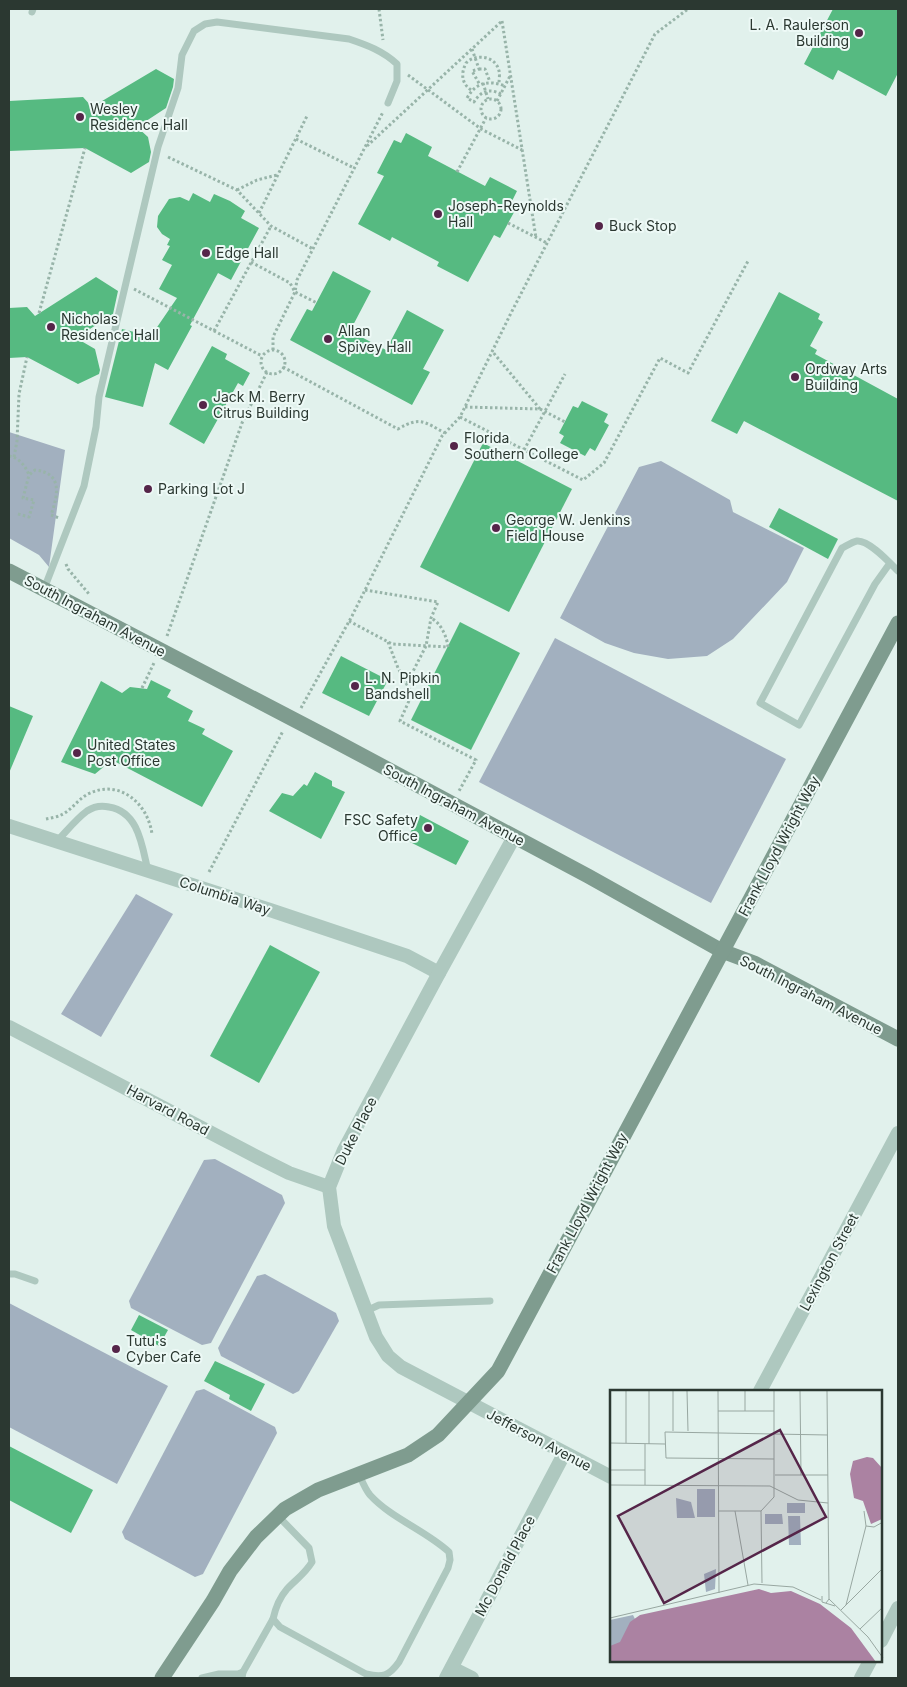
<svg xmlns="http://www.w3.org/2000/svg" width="907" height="1687" font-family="Inter,sans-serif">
  <rect width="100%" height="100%" fill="#e1f1ec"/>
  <g fill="#a2b0bf">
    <path d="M9 432 65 450 49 567 39 555 9 538Z"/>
    <path d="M661 461 730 500 733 512 804 548 787 582 733 639 707 656 668 659 634 653 605 643 560 618 639 467Z"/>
    <path d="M555 638 786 759 711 903 479 782Z"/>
    <path d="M136 894 173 914 101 1037 61 1014Z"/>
    <path d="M215 1159 282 1195 285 1203 211 1343 202 1345 131 1308 129 1301 204 1160Z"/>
    <path d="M265 1274 336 1313 339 1321 299 1391 293 1394 221 1356 218 1348 257 1276Z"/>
    <path d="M9 1303 168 1386 117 1484 9 1427Z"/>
    <path d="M204 1389 275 1427 277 1433 203 1574 195 1577 125 1539 122 1532 196 1391Z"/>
  </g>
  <g fill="#56ba81">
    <path d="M833 9H898V73L886 96 838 70 833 80 804 64Z"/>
    <path d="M156 69 174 79 173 87 166 108 137 127 148 137 151 152 149 162 131 173 85 148 9 151V101L83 97 92 107Z"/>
    <path d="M406 133 432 147 428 156 485 186 490 177 517 191 512 201 518 205 500 238 494 235 468 282 437 266 439 262 392 237 390 241 358 224 384 176 377 173 394 140 401 143Z"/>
    <path d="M193 193 210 202 214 194 230 201 245 211 241 218 259 228 231 280 218 273 190 325 192 326 168 370 155 363 143 407 105 397 122 329 151 336 177 298 159 289 172 265 162 260 170 246 167 245 170 239 162 234 157 227 158 216 169 199 180 197 189 201Z"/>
    <path d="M333 271 371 291 350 331 386 350 407 310 444 330 423 369 430 372 412 405 290 340 307 309 312 311Z"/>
    <path d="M96 277 118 291 113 314 76 338 95 349 100 370 99 374 78 384 27 357 9 358V308L27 307 35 316Z"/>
    <path d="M779 292 820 314 818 319 823 322 810 346 817 350 815 354 898 399V501L744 421 737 434 711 421Z"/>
    <path d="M212 346 227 354 225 359 250 373 243 386 238 383 204 444 169 424Z"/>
    <path d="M582 401 608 414 604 422 609 425 595 451 590 448 585 456 560 443 564 436 559 433 573 406 578 408Z"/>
    <path d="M483 443 572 489 509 612 420 567Z"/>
    <path d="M779 508 838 539 828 559 769 527Z"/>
    <path d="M460 622 520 653 471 750 411 720Z"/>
    <path d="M341 656 388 680 369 716 322 693Z"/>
    <path d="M151 680 171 690 167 697 193 711 188 721 205 729 202 734 233 751 202 807 112 760 95 774 61 762 101 681 122 693 130 687 147 689Z"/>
    <path d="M9 706 33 716 9 773Z"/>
    <path d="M315 772 332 781V786L345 792 321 839 269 811 282 793 293 796 304 784 307 786Z"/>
    <path d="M420 815 469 841 456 865 406 840Z"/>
    <path d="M270 945 320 972 259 1083 210 1056Z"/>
    <path d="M139 1315 168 1330 159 1346 131 1330Z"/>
    <path d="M215 1361 265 1384 251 1411 229 1399 230 1395 204 1381Z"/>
    <path d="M9 1446 93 1490 71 1533 9 1500Z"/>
  </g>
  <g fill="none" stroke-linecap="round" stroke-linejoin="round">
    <g stroke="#98b4a9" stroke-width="3" stroke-dasharray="2.5 2.5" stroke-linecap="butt">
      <path d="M379 9 383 40"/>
      <path d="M502 21 536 238"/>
      <path d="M472 49 479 69 472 71 480 85"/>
      <path d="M479 69H485L490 82"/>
      <path d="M408 75 481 129 522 150"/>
      <path d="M483 83 488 99"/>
      <path d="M471 90C461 83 461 73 466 63 476 53 496 56 499 71 500 74 499 80 499 83"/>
      <path d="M501 94C489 88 481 91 474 102L467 98C476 82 489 80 505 86"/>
      <circle cx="491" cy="109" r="10"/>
      <path d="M497 101 510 76"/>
      <path d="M296 139 354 168"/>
      <path d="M367 146 502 21"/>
      <path d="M168 157 237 190 271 226 313 249"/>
      <path d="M457 172 486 118"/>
      <path d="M237 190 257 180 277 175"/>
      <path d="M259 213 307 116"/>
      <path d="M508 223 547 243"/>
      <path d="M251 262 290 283 295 292 317 303"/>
      <path d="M134 289 262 356"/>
      <path d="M39 313 85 148"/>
      <path d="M214 331 271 226"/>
      <path d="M273 350V337L295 292 297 280 383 112"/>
      <circle cx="273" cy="362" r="12"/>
      <path d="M283 367 398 429C421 416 424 422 445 433"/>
      <path d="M465 407 540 409 492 351"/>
      <path d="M540 409 565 422"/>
      <path d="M460 417 583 480 604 463 660 358 688 373 748 261"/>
      <path d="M524 450 565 374"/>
      <path d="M9 456C19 458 25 465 29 475L35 470C63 473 58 495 51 515L59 518"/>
      <path d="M14 457 17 441 19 394 27 357"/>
      <path d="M18 514 29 517 34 500 23 498 29 475"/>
      <path d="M66 564 68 569 89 594"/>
      <path d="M365 590 438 602 431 618 426 646 407 683"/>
      <path d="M349 621 392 644 448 647C447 637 441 623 431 618"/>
      <path d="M167 636 242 423 267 372"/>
      <path d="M388 642 398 668 412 694 400 721 476 760 459 791"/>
      <path d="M142 688 154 663"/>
      <path d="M301 708 352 616 442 436 460 417 510 315 655 34 688 9"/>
      <path d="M46 819C51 818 57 817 61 815 72 810 78 799 88 794 120 778 148 804 152 834"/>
      <path d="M209 872 283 731"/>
    </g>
    <g stroke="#aec8bf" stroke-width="7">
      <path d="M32 12 33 9"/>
      <path d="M890 563 875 584 799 725 760 703 842 548C846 546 852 542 857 541 869 540 889 562 898 571"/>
      <path d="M44 589 84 486 96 427 99 397 158 147 178 88 182 55 194 31 205 24 217 22 349 39C367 45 383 51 397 64V81L388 103"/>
      <path d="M57 841C66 832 76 819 87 811 93 807 101 805 109 807 139 812 142 846 148 871"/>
      <path d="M9 1274H15L35 1281"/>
      <path d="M366 1311 379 1305 490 1301"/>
      <path d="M278 1516 309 1548 312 1562C304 1575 296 1579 287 1589 280 1597 275 1610 273 1619L280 1627 366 1674C383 1678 389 1676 399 1662L448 1568 450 1560 449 1552C425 1530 392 1519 370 1495 365 1489 362 1481 359 1474"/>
      <path d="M243 1672 273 1619"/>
      <path d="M202 1678 219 1674H238L243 1672 242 1678"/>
    </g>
    <g stroke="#aec8bf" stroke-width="14">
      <path d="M9 826 270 910 407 956 439 973"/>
      <path d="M514 837 439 973 344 1150 329 1187 334 1226 376 1337 388 1356 401 1367 611 1477"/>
      <path d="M9 1027 259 1158 289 1173 329 1187"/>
      <path d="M760 1391 898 1133"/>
      <path d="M881 1641 898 1608"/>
      <path d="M452 1668 472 1678"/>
      <path d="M446 1678 564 1454"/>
      <path d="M861 1678 870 1661"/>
    </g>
    <g stroke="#7f9c8f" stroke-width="15">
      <path d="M9 571 333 740 588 876 722 951 754 963 898 1039"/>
      <path d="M162 1678 213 1601 230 1571 256 1537 285 1509 318 1490 408 1455 438 1435 498 1371 898 623"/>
    </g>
  </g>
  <g fill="#552549" stroke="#edf9f6" stroke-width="2">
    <circle cx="859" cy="33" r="5"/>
    <circle cx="80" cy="117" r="5"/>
    <circle cx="438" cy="214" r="5"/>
    <circle cx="599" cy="226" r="5"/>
    <circle cx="206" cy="253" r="5"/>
    <circle cx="51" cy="327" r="5"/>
    <circle cx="328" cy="339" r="5"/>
    <circle cx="795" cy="377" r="5"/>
    <circle cx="203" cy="405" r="5"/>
    <circle cx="454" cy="446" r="5"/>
    <circle cx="148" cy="489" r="5"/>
    <circle cx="496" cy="528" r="5"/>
    <circle cx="355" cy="686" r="5"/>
    <circle cx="77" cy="753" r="5"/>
    <circle cx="428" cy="828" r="5"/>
    <circle cx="116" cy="1349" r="5"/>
  </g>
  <g text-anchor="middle" stroke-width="4" stroke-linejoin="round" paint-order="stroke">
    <g font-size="14" fill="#2b3831" stroke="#edf9f6" text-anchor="start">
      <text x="849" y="30" text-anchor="end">L. A. Raulerson<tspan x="849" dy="16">Building</tspan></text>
      <text x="90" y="114">Wesley<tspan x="90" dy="16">Residence Hall</tspan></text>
      <text x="448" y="211">Joseph-Reynolds<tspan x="448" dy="16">Hall</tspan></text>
      <text x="609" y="231">Buck Stop</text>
      <text x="216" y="258">Edge Hall</text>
      <text x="61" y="324">Nicholas<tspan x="61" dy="16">Residence Hall</tspan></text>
      <text x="338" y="336">Allan<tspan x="338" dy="16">Spivey Hall</tspan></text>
      <text x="805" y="374">Ordway Arts<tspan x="805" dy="16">Building</tspan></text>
      <text x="213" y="402">Jack M. Berry<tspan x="213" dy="16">Citrus Building</tspan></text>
      <text x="464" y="443">Florida<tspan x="464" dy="16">Southern College</tspan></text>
      <text x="158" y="494">Parking Lot J</text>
      <text x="506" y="525">George W. Jenkins<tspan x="506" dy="16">Field House</tspan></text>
      <text x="365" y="683">L. N. Pipkin<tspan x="365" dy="16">Bandshell</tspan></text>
      <text x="87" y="750">United States<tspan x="87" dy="16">Post Office</tspan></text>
      <text x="418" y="825" text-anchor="end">FSC Safety<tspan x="418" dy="16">Office</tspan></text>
      <text x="126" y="1346">Tutu's<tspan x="126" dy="16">Cyber Cafe</tspan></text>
    </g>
    <g font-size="14" fill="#2b3831" stroke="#edf9f6">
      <text transform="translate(95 616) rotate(28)" y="5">South Ingraham Avenue</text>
      <text transform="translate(454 805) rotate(28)" y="5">South Ingraham Avenue</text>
      <text transform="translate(779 846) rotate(-62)" y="5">Frank Lloyd Wright Way</text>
      <text transform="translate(225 896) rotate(18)" y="5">Columbia Way</text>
      <text transform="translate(811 995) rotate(27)" y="5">South Ingraham Avenue</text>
      <text transform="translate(168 1110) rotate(28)" y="5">Harvard Road</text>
      <text transform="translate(356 1131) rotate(-63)" y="5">Duke Place</text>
      <text transform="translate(587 1203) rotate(-62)" y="5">Frank Lloyd Wright Way</text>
      <text transform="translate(829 1262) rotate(-62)" y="5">Lexington Street</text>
      <text transform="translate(539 1440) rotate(28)" y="5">Jefferson Avenue</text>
      <text transform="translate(505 1566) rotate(-62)" y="5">Mc Donald Place</text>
    </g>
  </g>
  <g transform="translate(610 1390)">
    <rect width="272" height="272" fill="#e1f1ec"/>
    <path d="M87 99H105V127H87ZM66 108 81 112 85 128H67ZM195 113V123H177V113ZM155 124H172L173 134H155ZM178 126H190L191 155H179ZM106 179 105 199 96 202 94 184ZM23 225 25 229 14 253 0 260V230Z" fill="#a2b0bf"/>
    <path d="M257 67 263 68 272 78V129L261 134 253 111 244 108 240 84 243 71ZM149 199 161 203 181 201 210 214 241 238 266 272H0V256L10 252 20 232 30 225Z" fill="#ab82a2"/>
    <path fill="none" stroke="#98a7a1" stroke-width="1" d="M16 1V53M39 1V54M77 1 78 41M108 1 109 203M135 1V21M190 1 191 85M108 21H164M63 41V1M0 53 55 54M35 54V95M164 69 56 68 55 42 218 45M0 80H35M165 85H218M0 95 160 96 188 110 218 113M108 121H151L164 107V1M125 121 138 195M151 121 152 193M254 121 256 136 264 137 273 132M212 206V212L225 216M219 209 258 247 273 268M216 213 219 209 217 1M236 215 256 136M231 220 273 178M0 228 144 194 183 197 211 210M250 239 273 217"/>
    <path fill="#552549" fill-opacity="0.15" stroke="#552549" stroke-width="2.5" d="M170 40 216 127 54 213 8 126Z"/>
    <rect width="272" height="272" fill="none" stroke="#2b3831" stroke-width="2.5"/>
  </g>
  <rect width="907" height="1687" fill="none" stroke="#2b3831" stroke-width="20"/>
</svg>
